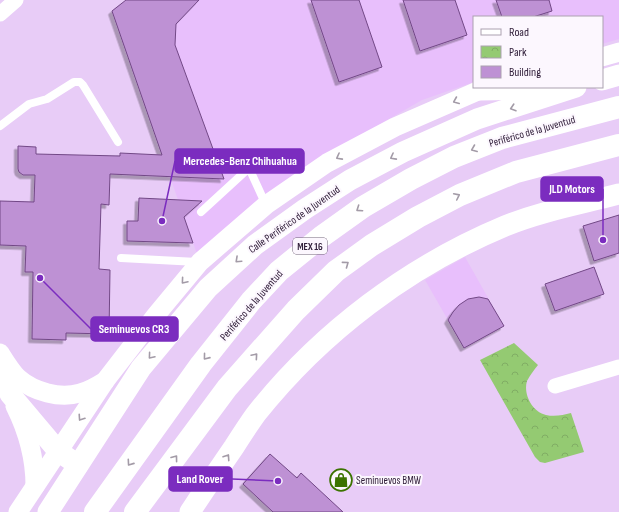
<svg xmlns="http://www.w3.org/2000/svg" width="619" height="512" font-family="'Sofia Sans Condensed',sans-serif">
  <defs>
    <pattern id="park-crowns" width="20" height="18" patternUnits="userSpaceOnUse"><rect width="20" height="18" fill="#94ca72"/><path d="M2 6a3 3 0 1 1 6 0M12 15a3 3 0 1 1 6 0" fill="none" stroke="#80ad64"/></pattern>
    <filter id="shadow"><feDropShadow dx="-3.5" dy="3.5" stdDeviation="0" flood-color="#0004"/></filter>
  </defs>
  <rect width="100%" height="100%" fill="#e8ccf7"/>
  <g fill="#e8bffc">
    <path d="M126 0H619V39L602 44V17H474V82L422 100 337 149 197 254 112 11Z"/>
    <path d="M465 257 504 326 464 348 425 280Z"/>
  </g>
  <path fill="url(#park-crowns)" d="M514 343 538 365C534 370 530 375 527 381 523 394 532 412 546 415 555 417 563 415 571 413L584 452 545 463 540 462 535 457 480 360Z"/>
  <g fill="#be91d4" stroke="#724886" filter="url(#shadow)">
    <path d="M126 0H199L176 24 175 45 224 179 110 174 109 205 101 204 99 269 110 270 109 334 66 333V340L32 339 33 272H25L26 246 0 245V201L34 202 35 175H23L19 172 18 169V146L36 147V154L120 156V153L162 155 112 11Z"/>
    <path d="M311 0H359L382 67 339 82Z"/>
    <path d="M403 0H455L467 35 420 51Z"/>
    <path d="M496 0H549L552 11 533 17H502Z"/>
    <path d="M139 198 202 201 184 217 193 243 127 241V221H138Z"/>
    <path d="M619 215V253L594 261 583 226Z"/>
    <path d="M594 267 604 294 555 311 545 284Z"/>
    <path d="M479 297 488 299 504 326 464 348 448 320 453 312 459 305 468 299Z"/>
    <path d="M270 454 297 478 301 473 343 512H273L243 484Z"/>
  </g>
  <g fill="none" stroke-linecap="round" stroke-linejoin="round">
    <g stroke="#fff" stroke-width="8">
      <path d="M0 126 29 104 47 99 74 82H80L83 85 118 142"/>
      <path d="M201 212 249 168 266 205"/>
      <path d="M121 258 197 262"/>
    </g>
    <g stroke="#fff" stroke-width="15">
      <path d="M0 14 16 0"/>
      <path d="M555 386 619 367"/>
    </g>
    <g stroke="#fff" stroke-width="19">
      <path d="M602 57 619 52"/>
      <path d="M0 353C5 361 11 371 18 378 34 392 60 399 80 393 89 391 97 386 105 381"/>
      <path d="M15 406C28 432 35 457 35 486"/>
      <path d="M18 512 105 381 156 315 200 262 266 205 327 163 395 127 480 90 493 87"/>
    </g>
    <g stroke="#fff" stroke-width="21">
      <path d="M602 80 619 75"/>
      <path d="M480 90 548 89"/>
      <path d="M0 372 10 394 58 451 78 465"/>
      <path d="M48 512 141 368 208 288 255 245 305 209 350 180 403 152 477 119 576 87"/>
      <path d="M190 512C204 490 219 469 234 447 241 436 248 425 256 414 321 332 409 266 505 226 542 211 581 204 619 194"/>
    </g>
    <g stroke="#fff" stroke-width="22">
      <path d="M95 512 201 364 251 301 279 271 321 237 363 207 411 179 454 157 502 138 619 107"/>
      <path d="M135 512 227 388 296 310 336 271 372 245 418 217 460 195 516 172 619 145"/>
    </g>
  </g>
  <defs><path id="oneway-chevron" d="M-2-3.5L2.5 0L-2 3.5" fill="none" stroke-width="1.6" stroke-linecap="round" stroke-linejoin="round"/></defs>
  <g stroke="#a39ba7">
    <use href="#oneway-chevron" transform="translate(456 101) rotate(157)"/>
    <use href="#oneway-chevron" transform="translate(513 108) rotate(162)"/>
    <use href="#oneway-chevron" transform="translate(474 149) rotate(158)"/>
    <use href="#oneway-chevron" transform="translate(339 157) rotate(152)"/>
    <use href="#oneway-chevron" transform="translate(393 157) rotate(152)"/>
    <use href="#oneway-chevron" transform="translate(457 196) rotate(-26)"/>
    <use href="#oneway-chevron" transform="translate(359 209) rotate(146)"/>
    <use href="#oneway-chevron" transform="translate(238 260) rotate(137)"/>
    <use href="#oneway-chevron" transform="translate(346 264) rotate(-36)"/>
    <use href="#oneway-chevron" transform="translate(184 281) rotate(130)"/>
    <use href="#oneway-chevron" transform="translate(151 356) rotate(130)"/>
    <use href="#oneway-chevron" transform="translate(255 356) rotate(-49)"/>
    <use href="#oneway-chevron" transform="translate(206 357) rotate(129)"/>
    <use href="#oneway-chevron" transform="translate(81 418) rotate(124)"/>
    <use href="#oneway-chevron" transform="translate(227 457) rotate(-56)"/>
    <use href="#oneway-chevron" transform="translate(175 458) rotate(-53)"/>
    <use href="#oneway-chevron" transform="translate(130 463) rotate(125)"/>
  </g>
  <defs>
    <g id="shop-ring" transform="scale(1.15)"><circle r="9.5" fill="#fcf7fe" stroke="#3c7300" stroke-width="1.5"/><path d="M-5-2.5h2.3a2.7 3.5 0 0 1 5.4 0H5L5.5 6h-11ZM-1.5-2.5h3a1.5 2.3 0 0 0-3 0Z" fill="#3c7300"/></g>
  </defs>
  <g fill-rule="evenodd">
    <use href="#shop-ring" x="341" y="480"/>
  </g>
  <g text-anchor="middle" stroke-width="4" stroke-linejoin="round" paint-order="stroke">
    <rect fill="#fcf7fe" stroke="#6f6076" stroke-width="1" x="293" y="238" width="34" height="16" rx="3"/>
    <g font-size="10" font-weight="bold" fill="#32203b">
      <text x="310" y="250">MEX 16</text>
    </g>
    <g font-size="11" fill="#32203b" stroke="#fcf7fe">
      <text transform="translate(532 131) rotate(-16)" y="4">Periférico de la Juventud</text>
      <text transform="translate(294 219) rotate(-35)" y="4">Calle Periférico de la Juventud</text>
      <text transform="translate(251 305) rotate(-49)" y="4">Periférico de la Juventud</text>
    </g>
    <g font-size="11" fill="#32203b" stroke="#fcf7fe" text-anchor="start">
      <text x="356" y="484">Seminuevos BMW</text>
    </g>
  </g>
  <path fill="none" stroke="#7b2cbf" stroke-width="1.5" d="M162 221L175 161M603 240L603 189M40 278L91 329M278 481L232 479"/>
  <g fill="#7b2cbf" stroke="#fcf7fe" stroke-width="1.5">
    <circle cx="162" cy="221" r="4"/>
    <circle cx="603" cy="240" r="4"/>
    <circle cx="40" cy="278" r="4"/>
    <circle cx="278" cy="481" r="4"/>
  </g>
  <g fill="#7b2cbf" stroke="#7b2cbf" stroke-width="1.5">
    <rect x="175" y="149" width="129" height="24" rx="4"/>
    <rect x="541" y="177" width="62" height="24" rx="4"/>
    <rect x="91" y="317" width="87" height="24" rx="4"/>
    <rect x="169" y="467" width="63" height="24" rx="4"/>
  </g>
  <g font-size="12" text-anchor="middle" font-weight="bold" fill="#fff">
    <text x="240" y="165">Mercedes-Benz Chihuahua</text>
    <text x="572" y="193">JLD Motors</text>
    <text x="134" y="333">Seminuevos CR3</text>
    <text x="200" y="483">Land Rover</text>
  </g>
  <rect x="473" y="16" width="130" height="72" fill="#fcf7fe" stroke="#aba1b0"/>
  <rect x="481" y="29" width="20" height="6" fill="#ffffff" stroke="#aba1b0"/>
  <text x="509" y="36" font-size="12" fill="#32203b">Road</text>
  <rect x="481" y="46" width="20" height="12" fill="url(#park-crowns)" stroke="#aba1b0"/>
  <text x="509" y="56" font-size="12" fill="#32203b">Park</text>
  <rect x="481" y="66" width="20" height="12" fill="#be91d4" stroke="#aba1b0"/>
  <text x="509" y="76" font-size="12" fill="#32203b">Building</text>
</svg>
